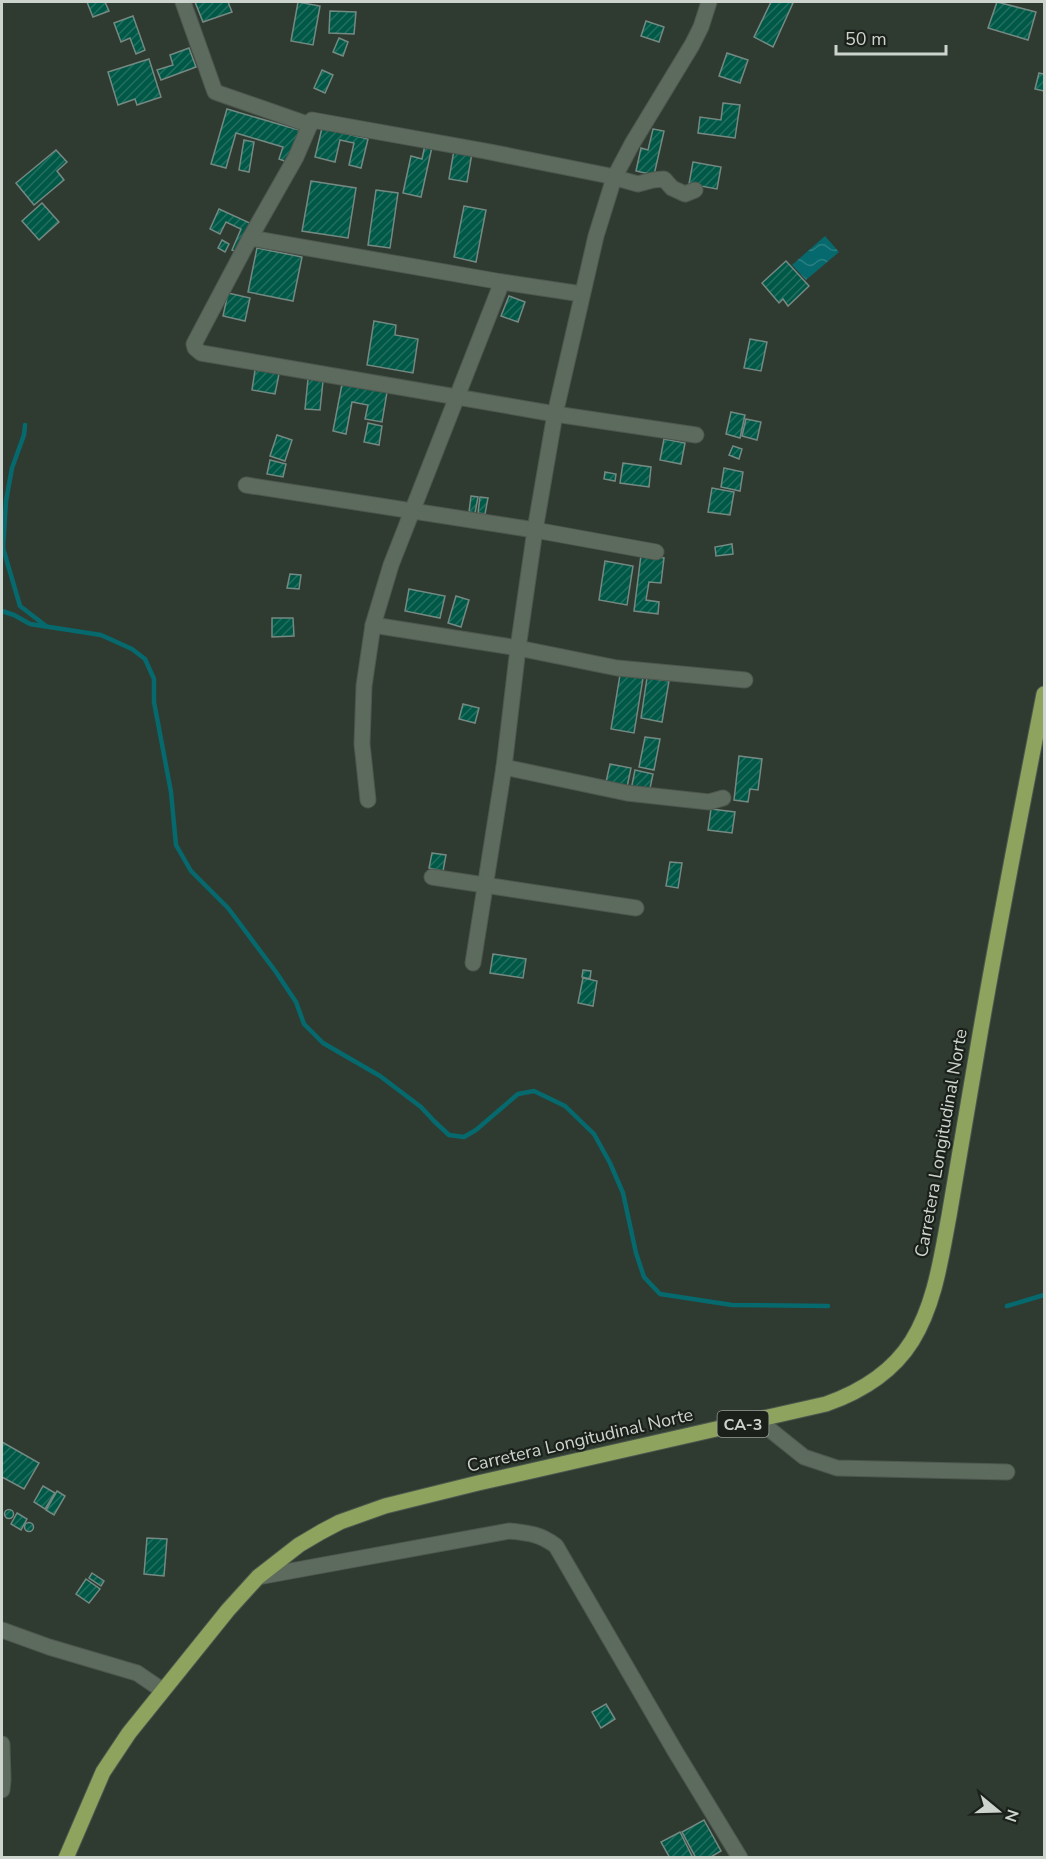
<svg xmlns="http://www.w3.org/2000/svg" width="1046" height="1859" font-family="'Nunito Sans',sans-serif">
  <defs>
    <pattern id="water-waves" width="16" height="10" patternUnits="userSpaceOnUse" patternTransform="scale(1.5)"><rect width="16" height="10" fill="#06696d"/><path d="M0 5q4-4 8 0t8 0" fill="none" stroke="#297e81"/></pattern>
    <pattern id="building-hatch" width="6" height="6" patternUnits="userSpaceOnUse" patternTransform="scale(1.5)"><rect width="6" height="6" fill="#005847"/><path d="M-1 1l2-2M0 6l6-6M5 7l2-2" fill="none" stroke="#246f60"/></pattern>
  </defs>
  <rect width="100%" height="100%" fill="#2f3b30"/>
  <path fill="url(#water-waves)" d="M825 236 839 252 806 280 792 265Z"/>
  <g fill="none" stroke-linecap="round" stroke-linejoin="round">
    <g stroke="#06696d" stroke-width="4.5">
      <path d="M25 425 24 435 12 468 6 501 3 548 20 606 46 626"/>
      <path d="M2 611 14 615 30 624 101 635 132 649 145 659 154 679V702L171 792 176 845 191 871 228 908 276 972 296 1002 304 1024 323 1043 380 1076 421 1107 434 1121 449 1135 464 1137 476 1130 518 1094 534 1091 565 1106 594 1134 610 1163 623 1193 636 1253 644 1277 660 1294 732 1305 828 1306"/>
      <path d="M1007 1306 1044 1295"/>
    </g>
  </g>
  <g fill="url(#building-hatch)" stroke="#758983" stroke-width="1.5">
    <path d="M87 2H105L109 11 93 17Z"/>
    <path d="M195 2H228L232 12 203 22Z"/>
    <path d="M298 2 320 6 313 45 291 41Z"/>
    <path d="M771 2H790L793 3 773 47 754 37Z"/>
    <path d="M997 2 1036 12 1028 40 988 28Z"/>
    <path d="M330 11 356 12 354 34 329 33Z"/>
    <path d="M133 16 145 50 136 54 130 38 121 42 114 23Z"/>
    <path d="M646 21 664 27 659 42 641 36Z"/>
    <path d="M339 38 348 42 343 56 333 52Z"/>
    <path d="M189 48 196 67 161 80 157 70 173 65 170 55Z"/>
    <path d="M727 53 748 60 740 83 719 76Z"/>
    <path d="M149 59 161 97 137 105 135 99 118 105 108 72Z"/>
    <path d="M322 70 333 75 325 93 314 88Z"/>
    <path d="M1039 73 1044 74V91L1035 89Z"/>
    <path d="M723 103 740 105 735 138 698 133 700 117 721 120Z"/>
    <path d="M227 109 299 130 290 163 279 159 283 147 236 133 226 168 211 164Z"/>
    <path d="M322 128 368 139 361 168 349 165 354 143 340 140 335 162 315 157Z"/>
    <path d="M653 129 664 131 654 175 636 171 641 148 648 150Z"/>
    <path d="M244 140 254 142 249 172 239 170Z"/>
    <path d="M425 145 432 147 421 197 403 193 411 156 422 159Z"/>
    <path d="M56 150 67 162 57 171 64 180 34 205 16 183Z"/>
    <path d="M454 150 472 153 467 182 449 179Z"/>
    <path d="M693 162 721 167 717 189 689 184Z"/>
    <path d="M311 181 356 188 348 238 302 231Z"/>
    <path d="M376 190 398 193 390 248 368 245Z"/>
    <path d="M42 203 59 222 39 240 22 221Z"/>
    <path d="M464 206 486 210 476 262 454 257Z"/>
    <path d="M219 209 252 224 239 253 232 250 241 229 226 222 220 234 210 229Z"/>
    <path d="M222 240 229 244 225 252 218 248Z"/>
    <path d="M257 248 302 257 293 301 248 292Z"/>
    <path d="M786 261 809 286 788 306 783 299 779 303 762 283Z"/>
    <path d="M228 293 250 298 245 321 223 316Z"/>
    <path d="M509 296 525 302 518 322 501 316Z"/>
    <path d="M374 321 396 325 395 335 418 339 413 373 367 365Z"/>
    <path d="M750 339 767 342 761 371 744 368Z"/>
    <path d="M256 364 280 369 275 394 252 390Z"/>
    <path d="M308 379 323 381 320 410 305 409Z"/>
    <path d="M342 384 387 392 382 422 365 419 368 405 352 402 346 434 333 431Z"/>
    <path d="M731 412 745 415 740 438 726 434Z"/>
    <path d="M746 419 761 422 757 440 742 436Z"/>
    <path d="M368 423 382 426 379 445 364 442Z"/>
    <path d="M277 435 292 440 285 461 270 456Z"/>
    <path d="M664 439 685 443 681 464 660 460Z"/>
    <path d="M733 446 742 449 739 459 729 455Z"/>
    <path d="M270 460 286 464 283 477 267 474Z"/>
    <path d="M623 463 651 467 649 487 620 483Z"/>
    <path d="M724 468 743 472 740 491 721 487Z"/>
    <path d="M605 472 616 474 615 481 604 479Z"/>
    <path d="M712 488 734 492 730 515 708 512Z"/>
    <path d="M471 496 478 497 475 513 469 512Z"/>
    <path d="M480 497 488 498 485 514 478 513Z"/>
    <path d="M732 544 733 554 716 556 715 547Z"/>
    <path d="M641 555 664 558 661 583 649 582 646 600 659 602 658 614 634 611Z"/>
    <path d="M605 561 633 566 627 605 599 600Z"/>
    <path d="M290 574 301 575 299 589 287 588Z"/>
    <path d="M409 589 445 596 440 618 405 611Z"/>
    <path d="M456 596 469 600 461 627 448 623Z"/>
    <path d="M272 618H293L294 636 272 637Z"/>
    <path d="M620 675 643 678 634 733 611 729Z"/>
    <path d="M647 678 669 681 662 722 641 718Z"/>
    <path d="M463 704 479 708 475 723 459 719Z"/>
    <path d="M645 737 660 739 654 770 639 767Z"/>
    <path d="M739 756 762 759 758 790 750 789 748 802 734 800Z"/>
    <path d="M610 764 631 768 627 787 606 782Z"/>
    <path d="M635 770 653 774 649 793 631 790Z"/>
    <path d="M711 809 735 812 732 833 708 830Z"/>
    <path d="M432 853 446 855 443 871 429 868Z"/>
    <path d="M670 862 682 863 678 888 666 886Z"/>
    <path d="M493 954 526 959 523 978 490 973Z"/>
    <path d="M583 970 591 971 590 979 582 977Z"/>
    <path d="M583 978 597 981 593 1006 578 1003Z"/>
    <path d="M2 1442 39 1463 24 1489 2 1477Z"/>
    <path d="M43 1486 55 1493 45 1509 34 1502Z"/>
    <path d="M57 1491 65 1496 54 1515 46 1510Z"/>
    <circle cx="9" cy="1514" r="4.5"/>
    <path d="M17 1513 27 1519 21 1530 11 1524Z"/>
    <circle cx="29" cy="1527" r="4.5"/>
    <path d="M147 1538 167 1539 164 1576 144 1574Z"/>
    <path d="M92 1573 104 1581 101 1586 89 1578Z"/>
    <path d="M86 1579 100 1589 89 1603 76 1594Z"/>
    <path d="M606 1704 615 1719 601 1728 592 1712Z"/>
    <path d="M704 1820 721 1851 709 1858H696L682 1832Z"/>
    <path d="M680 1832 693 1858H670L661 1842Z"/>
  </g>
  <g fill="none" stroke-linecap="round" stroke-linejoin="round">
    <g stroke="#4d574e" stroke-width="17">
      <g id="minor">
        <path d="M183 2 215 92 310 125"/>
        <path d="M695 190 685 194 672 188 664 179 653 180 638 184 605 175 485 151 312 120 296 157 250 238 194 344 195 348 201 353 555 414 696 435"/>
        <path d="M250 238 502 282 582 294"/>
        <path d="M246 485 535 530 656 552"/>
        <path d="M373 625 518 648 617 668 745 680"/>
        <path d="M504 767 627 793 709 802 723 798"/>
        <path d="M368 800 362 744 364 686 373 625 391 565 502 282"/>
        <path d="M432 877 636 908"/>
        <path d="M473 963 504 767 518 648 535 530 555 414 596 236 614 178 632 144 692 45 701 27 709 2"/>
        <path d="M758 1420 804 1457 837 1468 1007 1472"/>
        <path d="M258 1577 509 1531C529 1533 540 1534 556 1546L675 1751 740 1858"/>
        <path d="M2 1630 49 1647 137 1673 162 1690"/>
        <path d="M2 1744 3 1780 2 1790"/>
      </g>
    </g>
    <g stroke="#4d574e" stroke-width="17">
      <path id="major" d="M66 1858 103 1772 129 1733 228 1610 258 1577 299 1545 321 1532 340 1522 385 1506 478 1483 826 1404C860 1392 892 1373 912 1341 935 1304 941 1258 949 1216 959 1159 968 1102 978 1046 998 928 1021 811 1044 694"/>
    </g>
    <use href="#minor" stroke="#5d6a5e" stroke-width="15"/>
    <use href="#major" stroke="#8ea35e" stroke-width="15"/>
  </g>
  <g text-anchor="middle" stroke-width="4.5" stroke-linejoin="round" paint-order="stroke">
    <rect fill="#1b201b" stroke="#979e98" stroke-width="1.5" x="717.5" y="1411" width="51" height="26" rx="4.5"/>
    <g font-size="16" font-weight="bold" fill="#ccd4cd">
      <text x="743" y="1430">CA-3</text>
    </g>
    <g font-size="18" fill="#ccd4cd" stroke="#1b201b">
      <text transform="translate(941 1143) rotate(-80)" y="6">Carretera Longitudinal Norte</text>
      <text transform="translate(580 1440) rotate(-13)" y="6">Carretera Longitudinal Norte</text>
    </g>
  </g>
  <rect width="1046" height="1859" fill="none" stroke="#ccd4cd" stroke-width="6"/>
  <g transform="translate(998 1811) rotate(109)" stroke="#1b201b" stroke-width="4.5" paint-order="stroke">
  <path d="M0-4.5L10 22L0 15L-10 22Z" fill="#ccd4cd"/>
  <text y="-9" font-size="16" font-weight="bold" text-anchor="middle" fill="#ccd4cd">N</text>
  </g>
  <path d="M836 45v9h110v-9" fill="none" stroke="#ccd4cd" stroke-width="3"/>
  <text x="845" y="45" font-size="18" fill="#ccd4cd" stroke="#1b201b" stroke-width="4.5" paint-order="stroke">50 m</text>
</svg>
